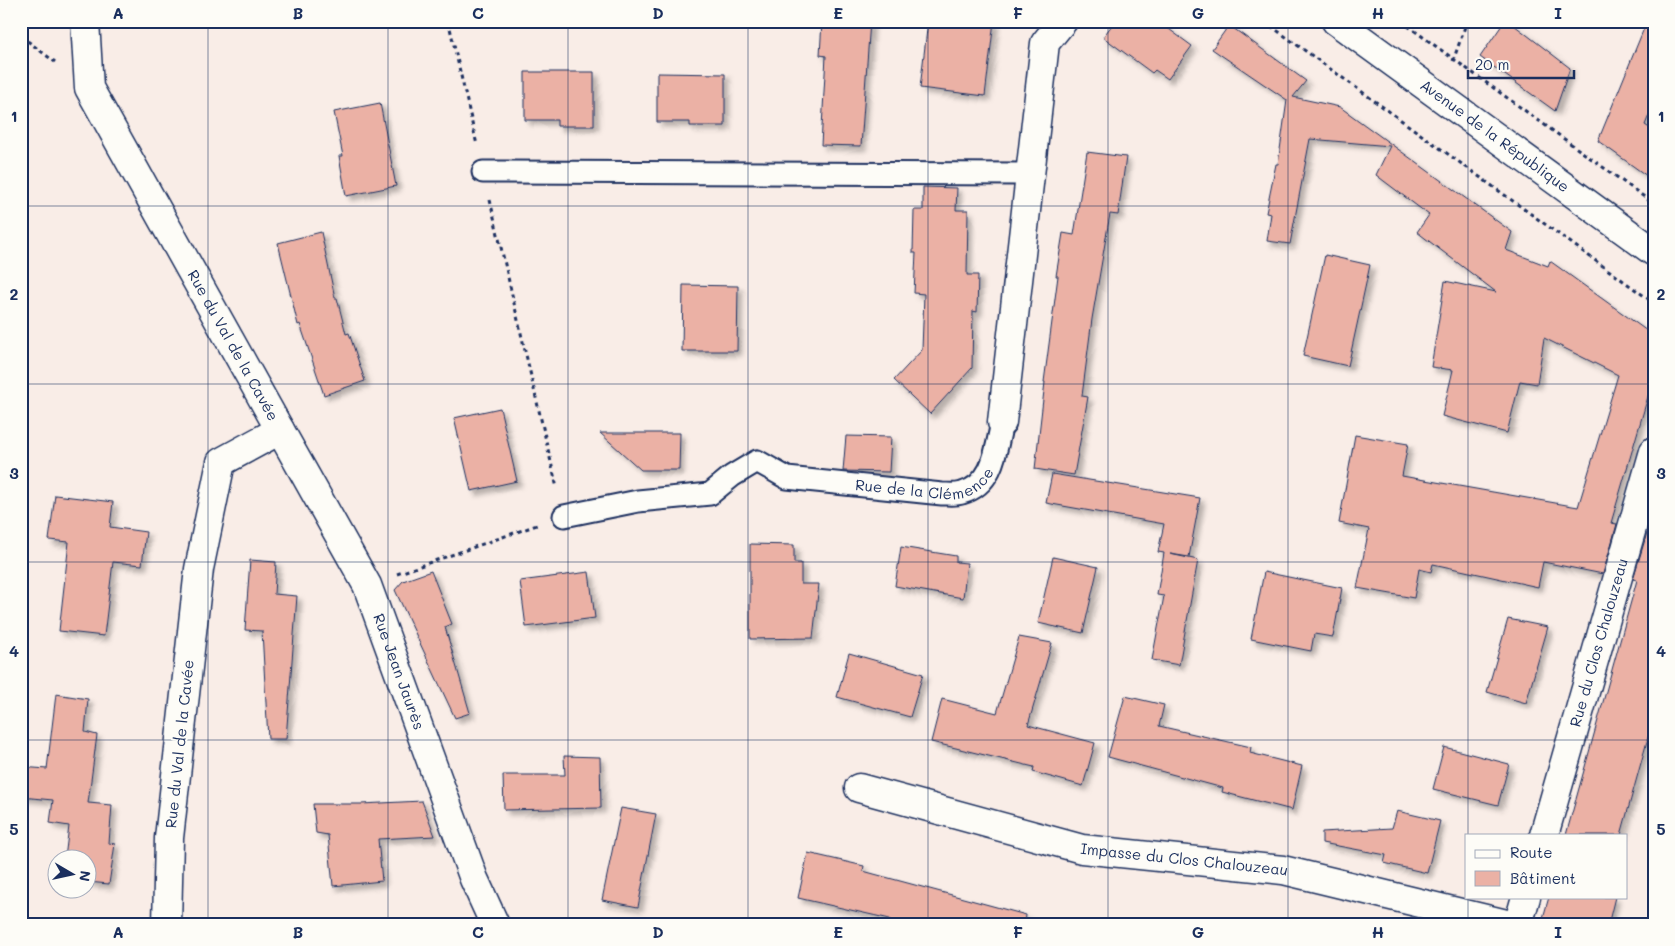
<svg xmlns="http://www.w3.org/2000/svg" width="1675" height="946" font-family="Mali,sans-serif">
  <defs>
    <filter id="shadow"><feDropShadow dx="4.5" dy="4.5" stdDeviation="2.5" flood-color="#0004"/></filter>
  </defs>
  <rect width="100%" height="100%" fill="#f9ede7"/>
  <filter id="ink" filterUnits="userSpaceOnUse"><feTurbulence type="fractalNoise" baseFrequency=".02" numOctaves="2"/><feDisplacementMap in="SourceGraphic" scale="10" xChannelSelector="R" yChannelSelector="G"/><feConvolveMatrix kernelMatrix="1 2 1 2 8 2 1 2 1" color-interpolation-filters="sRGB"/></filter>
  <g filter="url(#ink)">
    <g fill="#ebb1a5" stroke="#1b2f5e" filter="url(#shadow)">
      <path d="M822 21H870L861 146 821 145 826 56 820 55Z"/>
      <path d="M928 21H994L985 96 920 88Z"/>
      <path d="M1115 21H1158L1192 46 1168 79 1155 70 1152 73 1103 37Z"/>
      <path d="M1647 21H1654V103L1645 125 1654 131V181L1598 141Z"/>
      <path d="M1229 25 1306 81 1293 97 1340 107 1512 232 1506 250 1548 266 1550 261 1654 336V376L1611 523 1617 524 1603 574 1543 562 1538 587 1433 564 1431 572 1419 569 1414 598 1357 588 1369 529 1339 523 1355 435 1408 444 1402 476 1578 507 1618 375 1544 338 1537 384 1520 381 1507 433 1442 416 1453 370 1431 367 1445 281 1496 292 1417 232 1429 215 1376 175 1390 146 1310 139 1290 244 1267 241 1271 214 1266 213 1276 164H1278L1287 100 1212 49Z"/>
      <path d="M1502 25H1514L1570 68 1555 111 1480 57Z"/>
      <path d="M525 72H594V126H557V120H525Z"/>
      <path d="M657 73 725 74V126H690V122H657Z"/>
      <path d="M380 103 396 186 346 196 339 156H343L334 112Z"/>
      <path d="M1087 152 1126 157 1118 215 1110 214 1092 319 1082 396 1088 397 1074 475 1035 469 1045 382H1044L1058 276H1056L1063 233 1074 235Z"/>
      <path d="M923 187 957 188 956 210H968L967 275H978L977 312 973 311 972 368 930 414 894 380 922 350 924 294 914 293 916 253H913L914 210H923Z"/>
      <path d="M321 232 335 298H337L346 334 349 333 365 381 324 395 300 324 298 325 278 243Z"/>
      <path d="M1325 255 1370 265 1348 366 1303 356Z"/>
      <path d="M683 285 738 286 737 351H682Z"/>
      <path d="M500 408 517 481 471 491 454 418Z"/>
      <path d="M600 433H680L679 470H641Z"/>
      <path d="M846 436 891 437 889 472 843 471Z"/>
      <path d="M1052 474 1200 498 1189 557 1170 554 1198 560 1179 665 1152 660 1164 596 1157 595 1164 553 1158 552 1164 524 1046 503Z"/>
      <path d="M55 495 113 502 110 527 146 532 142 565 113 562 104 636 59 631 69 542 49 540Z"/>
      <path d="M1647 533 1654 535V716L1621 835H1566L1637 580 1633 579Z"/>
      <path d="M750 544 794 545V563H801V584H819L813 638 750 639Z"/>
      <path d="M901 547 956 556V562L967 563 963 598 895 586Z"/>
      <path d="M1053 557 1098 567 1083 633 1038 623Z"/>
      <path d="M250 560 276 562 274 594 297 596 286 739H268L262 631 245 630Z"/>
      <path d="M431 571 452 624 445 627 470 713 455 718 395 590 403 581Z"/>
      <path d="M589 572 595 618 526 627 520 581Z"/>
      <path d="M1264 572 1342 588 1333 637 1314 634 1311 651 1251 639Z"/>
      <path d="M1508 619 1548 627 1526 703 1487 692Z"/>
      <path d="M1019 637 1052 643 1028 725 1095 743 1083 786 1033 772 1034 767 931 742 942 699 997 713Z"/>
      <path d="M849 653 923 674 910 717 837 697Z"/>
      <path d="M56 694 88 699 85 732 97 735 88 803 112 805 109 843 115 844 109 884 88 882V858H65L69 826 50 823 53 800 21 797V767L47 769Z"/>
      <path d="M1125 696 1164 705 1159 726 1251 747 1250 753 1302 766 1292 810 1222 792 1223 788 1108 757Z"/>
      <path d="M1444 747 1509 764 1498 805 1433 789Z"/>
      <path d="M564 756 600 757 601 808 504 810 503 775H565Z"/>
      <path d="M422 801 435 836 378 839 382 881 333 886 328 835 316 833 313 804H361Z"/>
      <path d="M621 808 656 814 638 907 602 900Z"/>
      <path d="M1397 811 1440 821 1427 873 1384 863 1386 855 1322 843V832L1392 828Z"/>
      <path d="M808 853 864 866 863 871 1026 915 1025 925H888L890 919 798 898Z"/>
      <path d="M1549 897H1615L1608 925H1541Z"/>
    </g>
    <g fill="none" stroke-linecap="round" stroke-linejoin="round">
      <g stroke="#1b2f5e" stroke-width="25">
        <g id="service">
          <path d="M483 172 1030 174"/>
          <path id="s1" d="M564 516 638 501 710 494 732 476 757 461 787 478 942 494C948 494 956 495 962 493 994 484 996 449 1002 422"/>
        </g>
      </g>
      <g stroke="#1b2f5e" stroke-width="31">
        <g id="minor">
          <path id="s2" d="M85 21 89 88 280 430 221 462 199 569 169 838 167 925"/>
          <path d="M1002 422 1045 43 1063 21"/>
          <path id="s3" d="M280 430 367 585 474 879 495 925"/>
          <path id="s4" d="M859 788 1082 849 1283 870 1511 925"/>
          <path id="s5" d="M1544 835 1654 451"/>
          <path d="M1518 925 1526 897"/>
        </g>
      </g>
      <g stroke="#1b2f5e" stroke-width="31">
        <g id="secondary">
          <path id="s6" d="M1336 21 1654 252"/>
        </g>
      </g>
      <g stroke="#1b2f5e" stroke-width="3" stroke-dasharray="4 4" stroke-linecap="butt">
        <path d="M451 21 450 28 477 145"/>
        <path d="M1264 21 1654 303"/>
        <path d="M1401 21 1654 204"/>
        <path d="M21 36 55 62"/>
        <path d="M1453 61 1467 21"/>
        <path d="M490 200 557 488"/>
        <path d="M397 574 537 525"/>
      </g>
      <use href="#service" stroke="#fdfcf7" stroke-width="21"/>
      <use href="#minor" stroke="#fdfcf7" stroke-width="28"/>
      <use href="#secondary" stroke="#fdfcf7" stroke-width="28"/>
    </g>
  </g>
  <path fill="none" stroke="#1b2f5e" stroke-width="1" stroke-opacity="0.55" d="M208 21V925M388 21V925M568 21V925M748 21V925M928 21V925M1108 21V925M1288 21V925M1468 21V835M21 206H1654M21 384H1654M21 562H1654M21 740H1654M1468 897V925"/>
  <g text-anchor="middle" stroke-width="4" stroke-linejoin="round" paint-order="stroke">
    <g font-size="15" fill="#1b2f5e" stroke="#fdfcf7">
      <text dy="5" stroke="none"><textPath href="#s6" startOffset="196">Avenue de la République</textPath></text>
      <text dy="5" stroke="none"><textPath href="#s2" startOffset="362">Rue du Val de la Cavée</textPath></text>
      <text dy="5" stroke="none"><textPath href="#s1" startOffset="381">Rue de la Clémence</textPath></text>
      <text dy="5" stroke="none"><textPath href="#s5" startOffset="200">Rue du Clos Chalouzeau</textPath></text>
      <text dy="5" stroke="none"><textPath href="#s3" startOffset="270">Rue Jean Jaurès</textPath></text>
      <text transform="translate(180 744) rotate(-84)" y="5">Rue du Val de la Cavée</text>
      <text dy="5" stroke="none"><textPath href="#s4" startOffset="334">Impasse du Clos Chalouzeau</textPath></text>
    </g>
  </g>
  <rect width="1675" height="946" fill="none" stroke="#fdfcf7" stroke-width="55"/>
  <rect x="1465" y="834" width="162" height="65" fill="#fdfcf7" stroke="#a3aaba"/>
  <rect x="1475" y="850" width="25" height="8" fill="#fdfcf7" stroke="#a3aaba"/>
  <text x="1510" y="858" font-size="15" fill="#1b2f5e">Route</text>
  <rect x="1475" y="871" width="25" height="15" fill="#ebb1a5" stroke="#a3aaba"/>
  <text x="1510" y="884" font-size="15" fill="#1b2f5e">Bâtiment</text>
  <g transform="translate(72 874) rotate(99)"><circle r="24" fill="#fdfcf7" stroke="#a3aaba"/>
  <path d="M0-4L9 19L0 12L-9 19Z" fill="#1b2f5e"/>
  <text y="-8" font-size="14" font-weight="bold" text-anchor="middle" fill="#1b2f5e">N</text>
  </g>
  <path d="M1468 70v8h106v-8" fill="none" stroke="#1b2f5e" stroke-width="2.5"/>
  <text x="1475" y="70" font-size="15" fill="#1b2f5e" stroke="#fdfcf7" stroke-width="4" paint-order="stroke">20 m</text>
  <rect x="28" y="28" width="1620" height="890" fill="none" stroke="#1b2f5e" stroke-width="2"/>
  <g font-size="16" text-anchor="middle" font-weight="bold" fill="#1b2f5e">
    <text x="118" y="19">A</text>
    <text x="298" y="19">B</text>
    <text x="478" y="19">C</text>
    <text x="658" y="19">D</text>
    <text x="838" y="19">E</text>
    <text x="1018" y="19">F</text>
    <text x="1198" y="19">G</text>
    <text x="1378" y="19">H</text>
    <text x="1558" y="19">I</text>
    <text x="14" y="122">1</text>
    <text x="1661" y="122">1</text>
    <text x="14" y="300">2</text>
    <text x="1661" y="300">2</text>
    <text x="14" y="479">3</text>
    <text x="1661" y="479">3</text>
    <text x="14" y="657">4</text>
    <text x="1661" y="657">4</text>
    <text x="14" y="835">5</text>
    <text x="1661" y="835">5</text>
    <text x="118" y="938">A</text>
    <text x="298" y="938">B</text>
    <text x="478" y="938">C</text>
    <text x="658" y="938">D</text>
    <text x="838" y="938">E</text>
    <text x="1018" y="938">F</text>
    <text x="1198" y="938">G</text>
    <text x="1378" y="938">H</text>
    <text x="1558" y="938">I</text>
  </g>
</svg>
